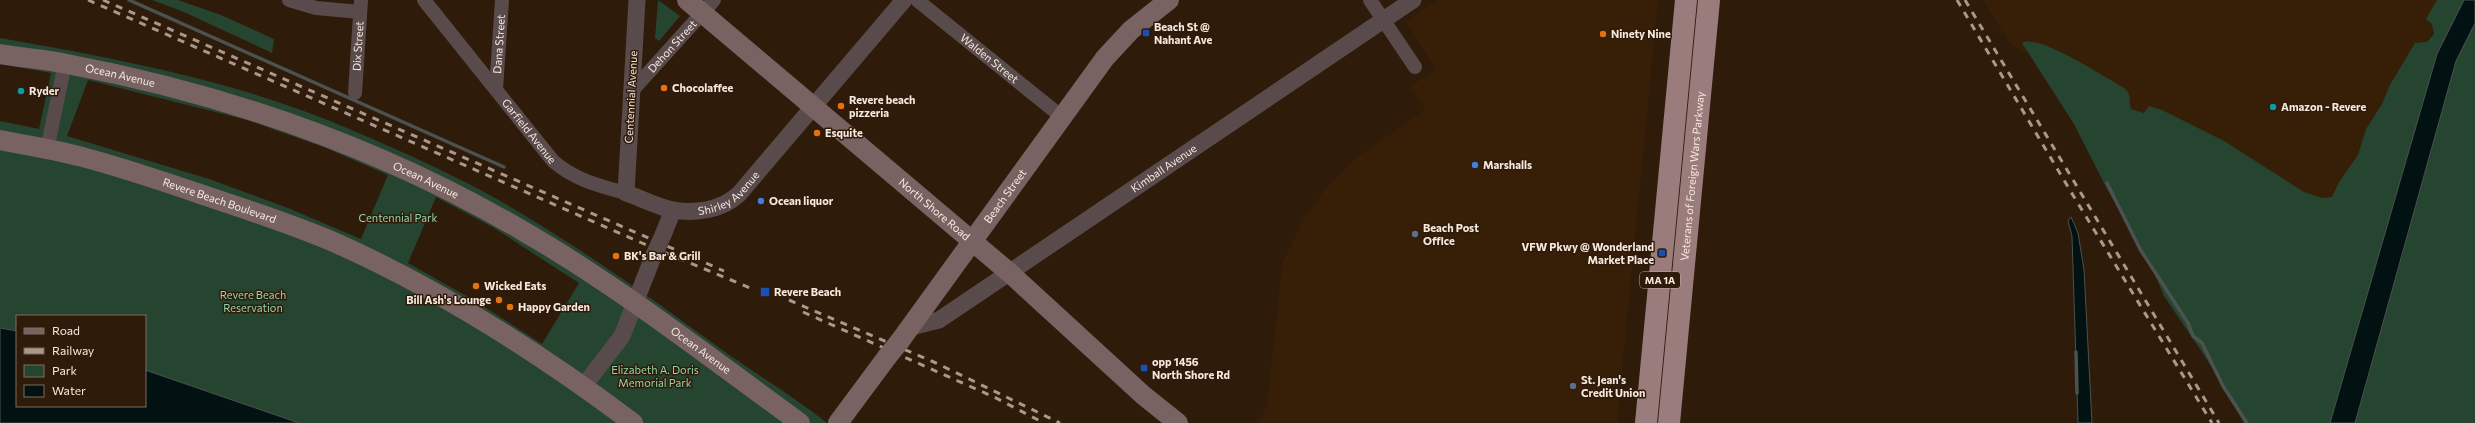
<svg xmlns="http://www.w3.org/2000/svg" width="2475" height="423" font-family="Commissioner,sans-serif">
  <rect width="100%" height="100%" fill="#2f1b0a"/>
  <g fill="#371f07">
    <path d="M1438 0H1658L1617 423H1257L1267 407 1282 264 1302 222 1325 189 1354 159 1425 110 1410 87 1436 69 1406 22Z"/>
    <path d="M1983 0H2450L2329 219 2010 44Z"/>
  </g>
  <g fill="#254530" fill-rule="evenodd">
    <path d="M152 0H178L221 15 274 39 272 53 184 12Z"/>
    <path d="M658 0 680 16 659 41 655 38Z"/>
    <path d="M2437 0H2464L2437 54 2330 423H2244L2206 358 2164 296 2153 270 2107 189 2074 124 2022 43C2038 33 2104 77 2121 86 2133 93 2128 98 2131 109L2144 113 2149 106 2162 110 2224 141 2304 192 2322 198 2332 197 2339 182 2358 155 2366 129 2382 104 2390 85 2415 43 2427 42 2434 34 2432 24 2426 19Z"/>
    <path d="M2475 23V423H2355L2456 61Z"/>
    <path d="M0 38C120 59 242 82 354 131 399 150 445 171 488 194 572 241 651 298 728 354 761 377 795 398 827 423H299L145 370V316H17V331L0 328V121L39 129 51 73 0 64ZM88 80 247 120 326 148 388 175 361 239 288 208 209 179 67 136ZM436 197 494 228 579 283 542 344 477 302 408 263Z"/>
  </g>
  <g fill="#021112" stroke="#4b524f">
    <path d="M2464 0H2475V23L2456 61 2355 423H2330L2437 54Z"/>
    <path d="M2071 217 2078 233 2084 270 2092 423H2078L2072 236 2068 221Z"/>
    <path d="M0 328 17 331V406H145V370L299 423H0Z"/>
  </g>
  <g fill="none" stroke-linecap="round" stroke-linejoin="round">
    <g stroke="#4b524f" stroke-width="3.5">
      <path d="M129 0 504 167"/>
      <path d="M2107 183 2140 249 2188 323 2193 336 2202 343 2223 386 2247 423"/>
      <path d="M2076 352 2077 393"/>
    </g>
    <g stroke="#594b4b" stroke-width="14">
      <path d="M289 0 316 8 360 12"/>
      <path id="s1" d="M424 0 553 161C575 180 599 186 626 193"/>
      <path id="s2" d="M917 0 1062 117"/>
      <path d="M1370 0 1415 67"/>
      <path id="s3" d="M496 89 502 0"/>
      <path id="s4" d="M355 93 361 0"/>
      <path id="s5" d="M630 93 714 0"/>
      <path d="M47 150 65 63"/>
    </g>
    <g stroke="#594b4b" stroke-width="17">
      <path id="s6" d="M637 0 626 193C641 198 657 207 673 210 696 214 722 210 739 194L904 0"/>
      <path d="M663 235 673 210"/>
      <path id="s7" d="M911 327 939 320 1413 0"/>
      <path d="M583 387 622 336 653 257"/>
    </g>
    <g stroke="#786262" stroke-width="20">
      <path id="s8" d="M687 0 1011 274 1143 395 1178 423"/>
      <path id="s9" d="M0 54C22 58 45 59 67 64 226 94 383 149 523 231 620 287 709 357 800 423"/>
      <path id="s10" d="M0 140C29 146 58 150 86 158 135 171 182 188 230 204 266 216 301 228 336 243 441 290 541 354 633 423"/>
      <path id="s11" d="M900 341 1105 58 1131 30 1169 0"/>
      <path d="M838 423 887 357"/>
    </g>
    <g stroke="#9b7c7d" stroke-width="22">
      <path d="M1646 423 1686 0"/>
      <path id="s12" d="M1669 423 1709 0"/>
    </g>
    <g stroke="#a9998c" stroke-width="3" stroke-dasharray="7 7" stroke-linecap="butt">
      <path d="M88 0 642 243 755 290"/>
      <path d="M103 0 724 271"/>
      <path d="M1957 0 2071 192 2212 423"/>
      <path d="M1965 0 2219 423"/>
      <path d="M789 300 936 363 1060 423"/>
      <path d="M803 312 994 397 1044 423"/>
    </g>
    <path stroke="#594b4b" stroke-width="17" d="M653 257 663 235"/>
    <path stroke="#786262" stroke-width="20" d="M887 357 900 341"/>
  </g>
  <g fill="#1a4fb4" stroke="#2f1b0a" stroke-width="1.5">
    <rect x="1142" y="29" width="8" height="8" rx="2"/>
    <rect x="1658" y="249" width="8" height="8" rx="2"/>
    <rect x="760" y="287" width="10" height="10" rx="2"/>
    <rect x="1140" y="364" width="8" height="8" rx="2"/>
  </g>
  <g fill="#e8710a" stroke="#2f1b0a" stroke-width="1.5">
    <circle cx="1603" cy="34" r="4"/>
    <circle cx="664" cy="88" r="4"/>
    <circle cx="841" cy="106" r="4"/>
    <circle cx="817" cy="133" r="4"/>
    <circle cx="616" cy="256" r="4"/>
    <circle cx="476" cy="286" r="4"/>
    <circle cx="499" cy="300" r="4"/>
    <circle cx="510" cy="307" r="4"/>
  </g>
  <g fill="#0f9aa8" stroke="#2f1b0a" stroke-width="1.5">
    <circle cx="21" cy="91" r="4"/>
    <circle cx="2273" cy="107" r="4"/>
  </g>
  <g fill="#3f7fe0" stroke="#2f1b0a" stroke-width="1.5">
    <circle cx="1475" cy="165" r="4"/>
    <circle cx="761" cy="201" r="4"/>
  </g>
  <g fill="#5c6f8a" stroke="#2f1b0a" stroke-width="1.5">
    <circle cx="1415" cy="234" r="4"/>
    <circle cx="1573" cy="386" r="4"/>
  </g>
  <g text-anchor="middle" stroke-width="3" stroke-linejoin="round" paint-order="stroke">
    <rect fill="#2f1b0a" stroke="#baab9e" stroke-width="1" x="1640" y="272" width="40" height="16" rx="3"/>
    <g font-size="10" font-weight="bold" fill="#f6e9de">
      <text x="1660" y="284">MA 1A</text>
    </g>
    <g font-size="11" font-weight="bold" fill="#f6e9de" stroke="#2f1b0a" text-anchor="start">
      <text x="1154" y="31">Beach St @<tspan x="1154" dy="13">Nahant Ave</tspan></text>
      <text x="1611" y="38">Ninety Nine</text>
      <text x="672" y="92">Chocolaffee</text>
      <text x="29" y="95">Ryder</text>
      <text x="849" y="104">Revere beach<tspan x="849" dy="13">pizzeria</tspan></text>
      <text x="2281" y="111">Amazon - Revere</text>
      <text x="825" y="137">Esquite</text>
      <text x="1483" y="169">Marshalls</text>
      <text x="769" y="205">Ocean liquor</text>
      <text x="1423" y="232">Beach Post<tspan x="1423" dy="13">Office</tspan></text>
      <text x="1654" y="251" text-anchor="end">VFW Pkwy @ Wonderland<tspan x="1654" dy="13">Market Place</tspan></text>
      <text x="624" y="260">BK's Bar &amp; Grill</text>
      <text x="484" y="290">Wicked Eats</text>
      <text x="774" y="296">Revere Beach</text>
      <text x="491" y="304" text-anchor="end">Bill Ash's Lounge</text>
      <text x="518" y="311">Happy Garden</text>
      <text x="1152" y="366">opp 1456<tspan x="1152" dy="13">North Shore Rd</tspan></text>
      <text x="1581" y="384">St. Jean's<tspan x="1581" dy="13">Credit Union</tspan></text>
    </g>
    <g font-size="11" fill="#f6e9de" stroke="#2f1b0a">
      <text dy="4" stroke="none"><textPath href="#s3" startOffset="45">Dana Street</textPath></text>
      <text dy="4" stroke="none"><textPath href="#s4" startOffset="47">Dix Street</textPath></text>
      <text dy="4" stroke="none"><textPath href="#s5" startOffset="63">Dehon Street</textPath></text>
      <text dy="4" stroke="none"><textPath href="#s2" startOffset="93">Walden Street</textPath></text>
      <text dy="4" stroke="none"><textPath href="#s9" startOffset="122">Ocean Avenue</textPath></text>
      <text transform="translate(631 97) rotate(-87)" y="4">Centennial Avenue</text>
      <text dy="4" stroke="none"><textPath href="#s1" startOffset="168">Garfield Avenue</textPath></text>
      <text dy="4" stroke="none"><textPath href="#s7" startOffset="300">Kimball Avenue</textPath></text>
      <text dy="4" stroke="none"><textPath href="#s12" startOffset="248">Veterans of Foreign Wars Parkway</textPath></text>
      <text dy="4" stroke="none"><textPath href="#s9" startOffset="446">Ocean Avenue</textPath></text>
      <text dy="4" stroke="none"><textPath href="#s6" startOffset="305">Shirley Avenue</textPath></text>
      <text dy="4" stroke="none"><textPath href="#s11" startOffset="179">Beach Street</textPath></text>
      <text dy="4" stroke="none"><textPath href="#s10" startOffset="228">Revere Beach Boulevard</textPath></text>
      <text dy="4" stroke="none"><textPath href="#s8" startOffset="324">North Shore Road</textPath></text>
      <text dy="4" stroke="none"><textPath href="#s9" startOffset="770">Ocean Avenue</textPath></text>
    </g>
    <g font-size="11" fill="#94d5aa" stroke="#2f1b0a">
      <text x="398" y="222">Centennial Park</text>
      <text x="253" y="299">Revere Beach<tspan x="253" dy="13">Reservation</tspan></text>
      <text x="655" y="374">Elizabeth A. Doris<tspan x="655" dy="13">Memorial Park</tspan></text>
    </g>
  </g>
  <rect x="16" y="315" width="130" height="92" fill="#2f1b0a" stroke="#7f6d5f"/>
  <rect x="24" y="328" width="20" height="6" fill="#786262" stroke="#7f6d5f"/>
  <text x="52" y="335" font-size="12" fill="#f6e9de">Road</text>
  <rect x="24" y="348" width="20" height="6" fill="#a9998c" stroke="#7f6d5f"/>
  <text x="52" y="355" font-size="12" fill="#f6e9de">Railway</text>
  <rect x="24" y="365" width="20" height="12" fill="#254530" stroke="#7f6d5f"/>
  <text x="52" y="375" font-size="12" fill="#f6e9de">Park</text>
  <rect x="24" y="385" width="20" height="12" fill="#021112" stroke="#7f6d5f"/>
  <text x="52" y="395" font-size="12" fill="#f6e9de">Water</text>
</svg>
